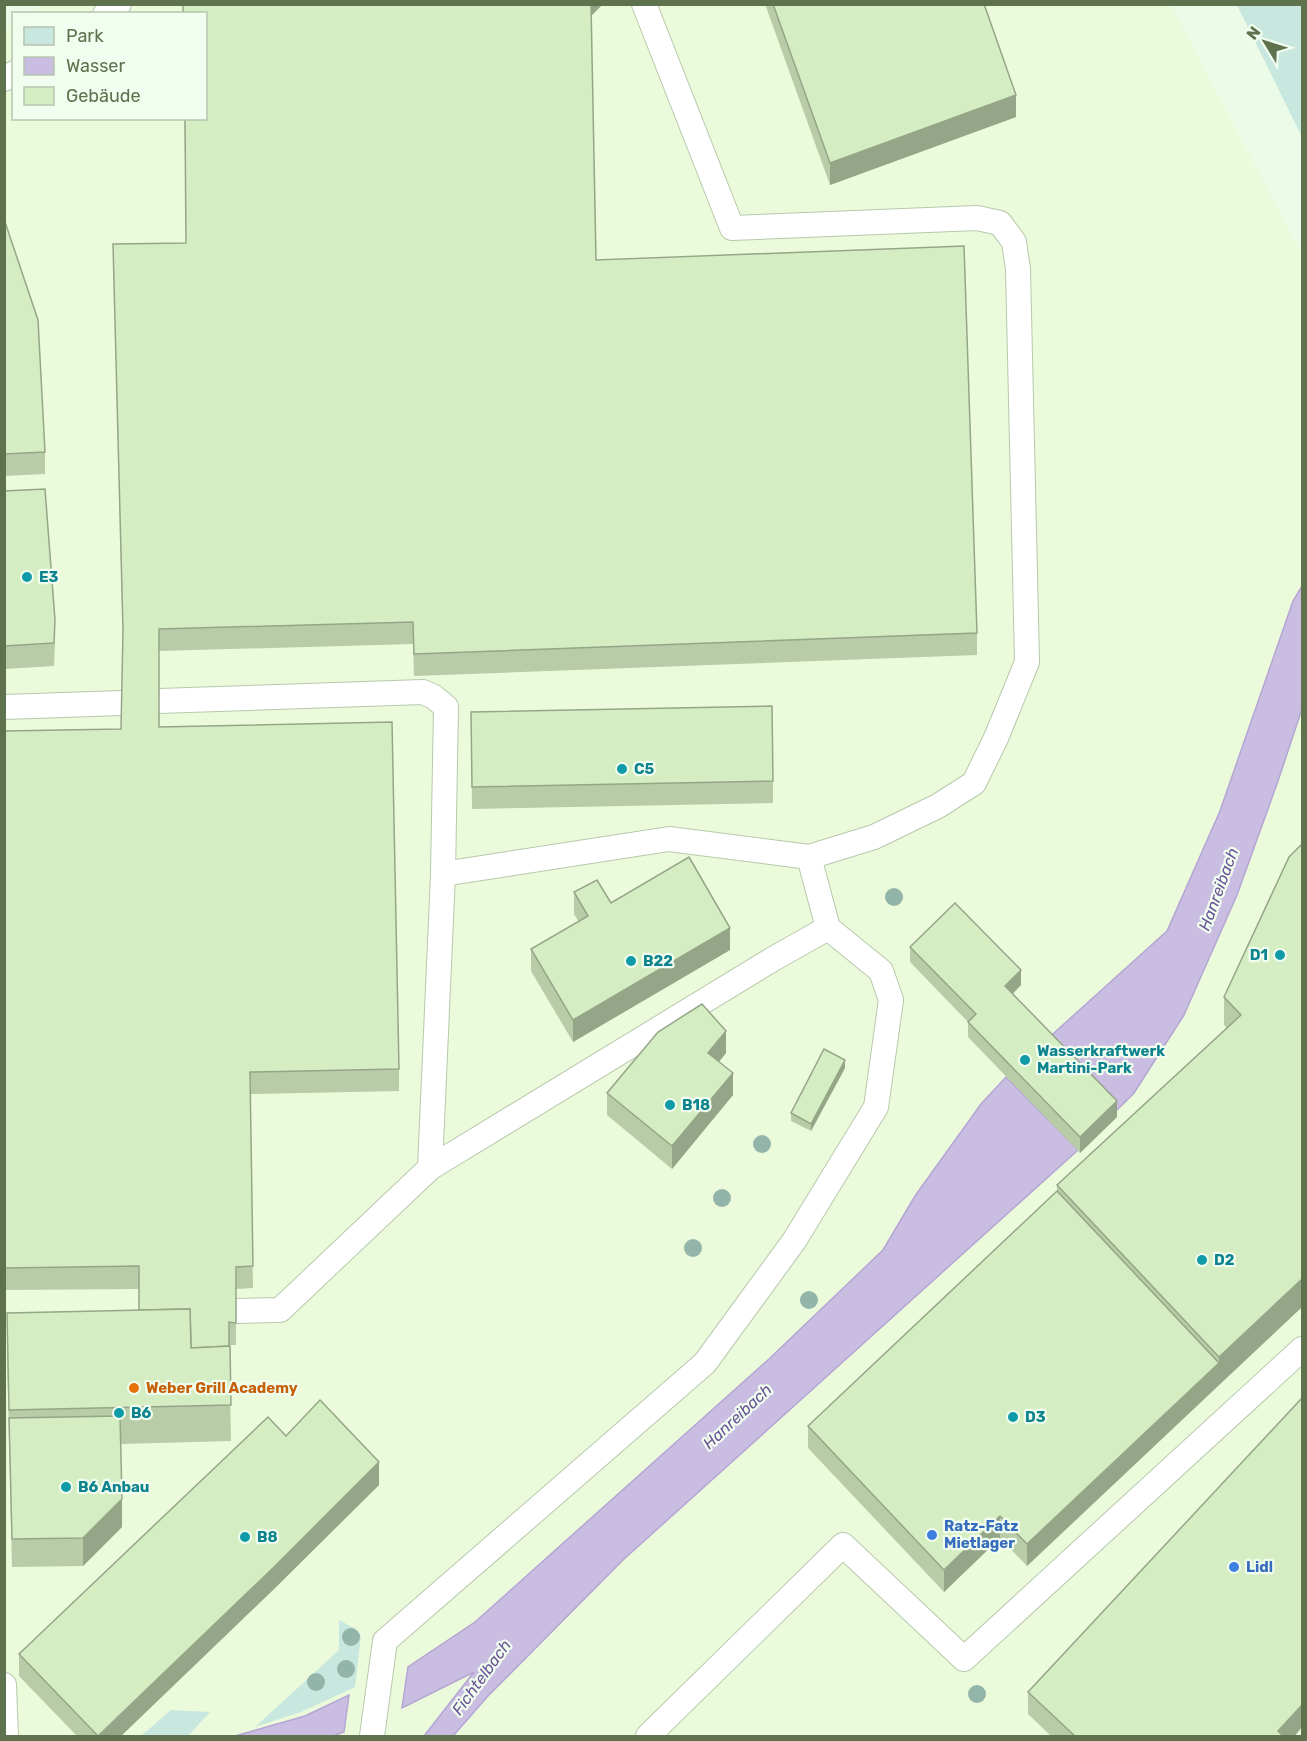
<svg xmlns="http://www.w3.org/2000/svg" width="1307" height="1741" font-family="Rubik,sans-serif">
  <rect width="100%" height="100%" fill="#ecfae8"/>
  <path fill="#ecfadc" d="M46 4 1171 5 1302 255V1736H5L4 29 13 24 14 118H206V14L31 13Z"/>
  <g fill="#c7e7df">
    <path d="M1237 5H1302V137Z"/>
    <path d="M339 1620 354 1628 361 1636 355 1687 301 1712 255 1727 339 1650Z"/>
    <path d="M171 1710 210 1712 188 1736H141Z"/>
  </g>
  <g fill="#c9bee2" stroke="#b4a5d3" stroke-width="1.5">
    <path d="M1302 586V709L1278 781 1237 895 1184 1015 1134 1093 1114 1113 1044 1042 1167 931 1220 811 1293 601Z"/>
    <path d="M1006 1077 1078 1150 623 1560 488 1696 453 1736H424L474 1672 402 1708 408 1667 475 1622 769 1359 883 1250 915 1196 981 1104Z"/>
    <path d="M349 1695 344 1732 333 1736H235L305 1716Z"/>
  </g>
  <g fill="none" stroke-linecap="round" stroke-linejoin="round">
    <g stroke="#b7c9ac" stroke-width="26">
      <g id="service">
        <path d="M105 14 119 4"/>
        <path d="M4 79 14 73"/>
        <path d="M159 701 423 692 434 697 446 707 443 874 430 1168"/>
        <path d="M4 707 122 703"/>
        <path d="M443 874 669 839 809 857 874 837 938 806 974 783 996 738 1027 662 1018 269 1014 242 1000 223 977 218 732 228 644 4"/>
        <path d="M236 1311 280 1310 430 1168 773 959 828 928"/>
        <path d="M4 1685 6 1736"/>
        <path d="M372 1736 385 1641 705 1363 794 1241 876 1107 891 1000 881 971 828 928 809 857"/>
        <path d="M648 1736 843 1545 964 1659 1302 1349"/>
      </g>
    </g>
    <use href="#service" stroke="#fff" stroke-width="24"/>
  </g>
  <g fill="#93b5a9">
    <circle cx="894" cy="897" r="9"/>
    <circle cx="762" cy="1144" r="9"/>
    <circle cx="722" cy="1198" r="9"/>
    <circle cx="693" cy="1248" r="9"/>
    <circle cx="809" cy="1300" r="9"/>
    <circle cx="351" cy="1637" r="9"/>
    <circle cx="346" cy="1669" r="9"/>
    <circle cx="316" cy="1682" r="9"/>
    <circle cx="977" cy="1694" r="9"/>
  </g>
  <g fill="#b7cca7">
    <path d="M183 4H603L591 16 596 260 977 633V655L414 676 413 644 159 651V727L399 1069V1091L250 1094 253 1288 236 1289V1345H229L231 1441 121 1444 122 1527 83 1566 12 1567 7 1350V1313L139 1310V1289L4 1290V731L121 729 123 643 113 244 186 243Z"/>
    <path d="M765 4H984L1016 117 830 185Z"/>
    <path d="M4 219 45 452V474L4 476Z"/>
    <path d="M4 491 55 642 54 666 4 669Z"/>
    <path d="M471 712 773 781V803L472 809Z"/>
    <path d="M1289 857 1302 1307 1027 1566 1000 1538 944 1592 808 1448V1426L1057 1191V1185L1227 1028 1224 1025V997Z"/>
    <path d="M574 892 611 903 730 950 573 1042 531 971V949L579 922 574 914Z"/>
    <path d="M910 947 1021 985 1013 994 1117 1117 1080 1153 968 1037V1022L910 962Z"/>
    <path d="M726 1053 719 1062 733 1095 672 1169 607 1115V1093Z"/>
    <path d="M845 1068 811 1131 791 1121V1113Z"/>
    <path d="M286 1436 379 1485 273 1590 120 1737H78L19 1676V1654Z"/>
    <path d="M1028 1692 1294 1737H1052L1028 1714Z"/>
  </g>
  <g fill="#95a688">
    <path d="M591 4H603L591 16Z"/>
    <path d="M1016 95V117L830 185V163Z"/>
    <path d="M730 928V950L573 1042V1020Z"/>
    <path d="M1021 970V985L1005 1001V986Z"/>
    <path d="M726 1031V1053L708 1075V1053Z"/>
    <path d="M845 1060V1068L811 1131V1124Z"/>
    <path d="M733 1073V1095L672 1169V1146Z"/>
    <path d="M1117 1101V1117L1080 1153V1137Z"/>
    <path d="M1302 1279V1307L1219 1385V1357Z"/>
    <path d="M1219 1363V1385L1027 1566V1544Z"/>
    <path d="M379 1462V1485L273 1590 120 1737H98Z"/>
    <path d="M122 1499V1527L83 1566V1538Z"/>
    <path d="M1000 1516V1538L944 1592V1570Z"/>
    <path d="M1302 1705V1727L1294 1737H1278V1731Z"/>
  </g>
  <g fill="#d5edc2" stroke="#95a688" stroke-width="1.5">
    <path d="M183 4H591L596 260 964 246 977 633 414 654 413 622 159 629V727L392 722 399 1069 250 1072 253 1266 236 1267V1323L229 1322V1346L191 1348 190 1309 139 1310V1266L4 1268V731L121 729 123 630 113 244 186 243 185 118H206V14H183Z"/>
    <path d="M773 4H984L1016 95 830 163Z"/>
    <path d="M4 219 38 320 45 452 4 454Z"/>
    <path d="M45 489 55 620 54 643 4 646V491Z"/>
    <path d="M772 706 773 781 472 787 471 712Z"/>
    <path d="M1302 844V1279L1219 1357 1057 1185 1241 1015 1224 997 1289 857Z"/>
    <path d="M689 857 730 928 573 1020 531 949 588 916 574 892 597 880 611 903Z"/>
    <path d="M955 903 1021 970 1005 986 1117 1101 1080 1137 968 1022 976 1014 910 947Z"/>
    <path d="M702 1004 726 1031 708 1053 733 1073 672 1146 607 1093 658 1032Z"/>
    <path d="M824 1049 845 1060 811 1124 791 1113Z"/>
    <path d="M1057 1191 1219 1363 1027 1544 1000 1516 944 1570 808 1426Z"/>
    <path d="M190 1309 191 1348 230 1346 231 1405 9 1410 7 1313Z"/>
    <path d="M1302 1398V1705L1278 1731 1284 1737H1076L1028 1692Z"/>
    <path d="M320 1400 379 1462 273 1568 98 1736 19 1654 268 1417 286 1436Z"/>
    <path d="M120 1416 122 1499 83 1538 12 1539 9 1418Z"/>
  </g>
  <g fill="#0f9aa8" stroke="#f1fdee" stroke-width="2">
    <circle cx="27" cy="577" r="6"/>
    <circle cx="622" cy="769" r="6"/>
    <circle cx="1280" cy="955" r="6"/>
    <circle cx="631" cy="961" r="6"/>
    <circle cx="1025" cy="1060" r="6"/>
    <circle cx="670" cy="1105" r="6"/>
    <circle cx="1202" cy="1260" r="6"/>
    <circle cx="119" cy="1413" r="6"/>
    <circle cx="1013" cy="1417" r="6"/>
    <circle cx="66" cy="1487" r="6"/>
    <circle cx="245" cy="1537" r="6"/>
  </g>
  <circle fill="#e8710a" stroke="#f1fdee" stroke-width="2" cx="134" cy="1388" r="6"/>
  <g fill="#3f7fe0" stroke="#f1fdee" stroke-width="2">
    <circle cx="932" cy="1535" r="6"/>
    <circle cx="1234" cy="1567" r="6"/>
  </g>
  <g text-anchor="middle" stroke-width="4.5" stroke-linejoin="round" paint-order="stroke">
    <g font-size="15" font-weight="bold" fill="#0d838f" stroke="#f1fdee" text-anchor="start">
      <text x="39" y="582">E3</text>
      <text x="634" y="774">C5</text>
      <text x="1268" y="960" text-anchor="end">D1</text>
      <text x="643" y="966">B22</text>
      <text x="1037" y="1056">Wasserkraftwerk<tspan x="1037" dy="17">Martini-Park</tspan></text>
      <text x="682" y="1110">B18</text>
      <text x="1214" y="1265">D2</text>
      <text x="131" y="1418">B6</text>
      <text x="1025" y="1422">D3</text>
      <text x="78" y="1492">B6 Anbau</text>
      <text x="257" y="1542">B8</text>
    </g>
    <g font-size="15" font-weight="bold" fill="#c56008" stroke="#f1fdee" text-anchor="start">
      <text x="146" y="1393">Weber Grill Academy</text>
    </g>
    <g font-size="15" font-weight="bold" fill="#366cbe" stroke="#f1fdee" text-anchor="start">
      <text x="944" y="1531">Ratz-Fatz<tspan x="944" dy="17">Mietlager</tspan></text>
      <text x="1246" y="1572">Lidl</text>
    </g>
    <g font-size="16" font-style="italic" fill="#6a5498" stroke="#f1fdee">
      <text transform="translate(1218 889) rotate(-70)" y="6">Hanreibach</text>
      <text transform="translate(737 1416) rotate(-43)" y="6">Hanreibach</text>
      <text transform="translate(481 1677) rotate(-54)" y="6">Fichtelbach</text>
    </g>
  </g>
  <rect width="1307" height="1741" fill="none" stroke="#5f724e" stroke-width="12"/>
  <rect x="12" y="12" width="195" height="108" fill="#f1fdee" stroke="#b7c5ae" stroke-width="1.5"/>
  <rect x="24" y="27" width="30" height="18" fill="#c7e7df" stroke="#b7c5ae" stroke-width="1.5"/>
  <text x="66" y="42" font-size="18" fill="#5f724e">Park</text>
  <rect x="24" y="57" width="30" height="18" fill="#c9bee2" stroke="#b7c5ae" stroke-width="1.5"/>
  <text x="66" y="72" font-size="18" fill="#5f724e">Wasser</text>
  <rect x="24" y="87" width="30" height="18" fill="#d5edc2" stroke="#b7c5ae" stroke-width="1.5"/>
  <text x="66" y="102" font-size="18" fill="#5f724e">Gebäude</text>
  <g transform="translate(1265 42) rotate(308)" stroke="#f1fdee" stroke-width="4.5" paint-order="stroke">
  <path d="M0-4.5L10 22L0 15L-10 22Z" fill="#5f724e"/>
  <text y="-9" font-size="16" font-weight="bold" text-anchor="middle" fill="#5f724e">N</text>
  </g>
</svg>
